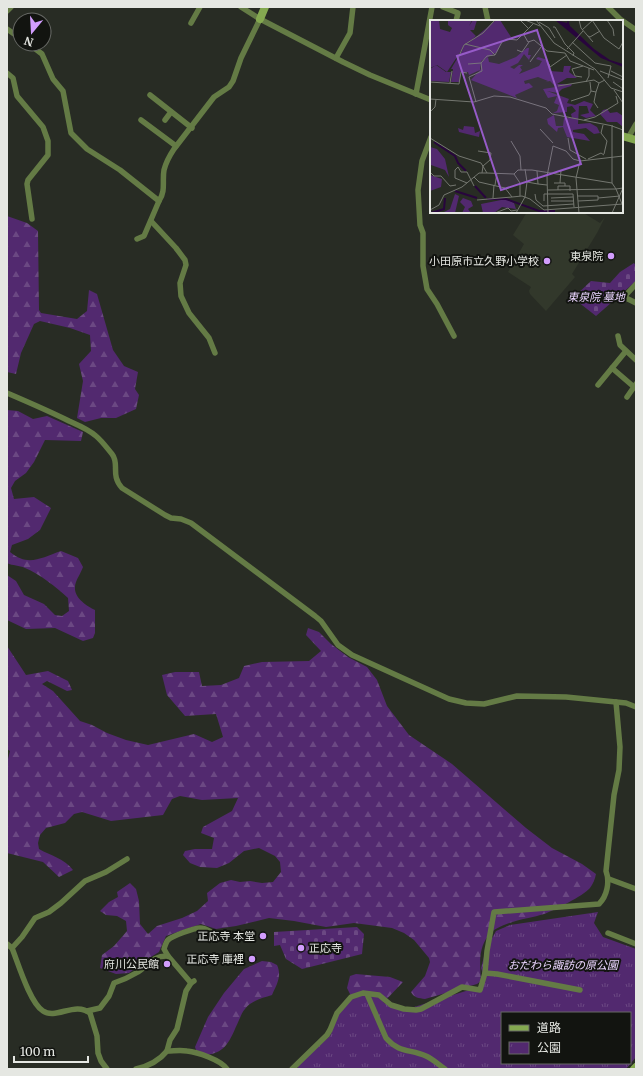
<svg xmlns="http://www.w3.org/2000/svg" width="643" height="1076" font-family="Merriweather,'Noto Sans JP',serif">
  <defs>
    <pattern id="forest-firs" width="22" height="20" patternUnits="userSpaceOnUse"><rect width="22" height="20" fill="#52296f"/><path d="M5 1l3.5 6h-7zM16 11l3.5 6h-7z" fill="#6b4883"/></pattern>
    <pattern id="cemetery-stones" width="16" height="16" patternUnits="userSpaceOnUse"><rect width="16" height="16" fill="#52296f"/><path d="M2 7V4a2 2 0 0 1 4 0v3zM10 15v-3a2 2 0 0 1 4 0v3z" fill="#6b4883"/></pattern>
    <pattern id="park-tufts" width="24" height="20" patternUnits="userSpaceOnUse"><rect width="24" height="20" fill="#52296f"/><path d="M3 7l-1-3M5 7V3M7 7l1-3M15 17l-1-3M17 17v-4M19 17l1-3" fill="none" stroke="#6b4883"/></pattern>
  </defs>
  <rect width="100%" height="100%" fill="#282c24"/>
  <path fill="#32382b" d="M527 212H582L600 223 605 217 597 233 572 274 575 277 546 311 530 294 529 291 531 287 508 272 524 244 513 235Z"/>
  <g fill="url(#forest-firs)">
    <path d="M7 216 27 223 38 231 39 310 41 313 77 319 87 311 89 290 97 294 113 350 124 366 138 372 135 389 139 395 136 409 116 418H101L85 422 77 418 83 381 79 364 91 351 90 335 70 328 40 321 34 324 21 353 16 374 7 372Z"/>
    <path d="M7 410 18 411 33 419 47 416 83 432 81 441 45 440 34 462 26 473 15 481 11 488 14 499 34 497 51 508 40 530 28 539 12 545 10 552C28 567 41 558 61 551L78 558 83 567C81 573 75 581 75 587 74 598 87 606 95 610V633L93 638 83 641 55 628 26 629 7 620V575L16 581 24 595 44 604 55 615 62 616 69 611 68 598C56 587 40 574 25 568 19 565 13 566 7 563Z"/>
    <path d="M308 628 319 632 331 644 348 657 367 667 377 680 387 706 409 735 452 764 526 828 552 848 582 864 596 874C595 879 593 884 590 888 583 896 555 910 544 914 528 919 498 922 488 936 478 949 480 965 481 981L477 984 425 999C419 998 414 998 411 992L425 976 430 962 429 958 414 940 404 933 392 928 354 923 326 927 294 921 269 918 236 926 216 929 201 924 166 936 159 952 146 960 129 973 116 974 100 968 102 955 114 946 127 931 126 921 117 916 106 915 100 911 109 902 118 897 117 892 130 883 136 889 139 901 140 924 148 934 157 926 182 918 197 911 208 901 207 893 220 883 231 880 240 882 250 881 262 883 273 882 281 872 280 862 275 856 259 848 244 851 229 863 217 868 200 867 190 863 183 855 185 851 195 849H212L214 838 201 833 203 827 232 811 238 798 202 800 180 796 172 799 163 815 111 821 82 812 74 814 65 823 46 828 40 835 38 843 39 849C51 856 64 858 73 870L59 877 43 862 7 853V763L10 751 7 749V646L26 675 48 671 68 681 72 690 67 691 47 681 42 684 53 691 80 721 92 725 107 733 126 740 148 745 194 734 212 742 223 737 216 714 185 716 167 695 162 675 175 672H199L202 686 221 685 239 678 244 666 262 662 309 661 321 651 306 635Z"/>
    <path d="M262 961 271 962 277 965C282 976 277 984 272 995 262 998 251 1001 245 1009 242 1012 241 1016 239 1020 229 1042 226 1056 198 1055L195 1047 208 1017 224 993 244 969Z"/>
    <path d="M356 974 390 977 403 982 381 1005 352 998 347 988 350 976Z"/>
  </g>
  <g fill="url(#cemetery-stones)">
    <path d="M634 263 636 266V281L596 316 573 298 591 281 610 283 620 272Z"/>
    <path d="M357 927 364 934 362 954 302 969 286 959 280 945 274 946V932Z"/>
  </g>
  <path fill="url(#park-tufts)" fill-rule="evenodd" d="M598 912 594 923 603 937 636 949V1057L626 1069H297L299 1063 330 1036 339 1013 357 993H369L386 1004 411 1008 482 986 484 977 481 968 486 949 496 931 510 925ZM502 1013H630V1063H502Z"/>
  <g fill="none" stroke-linecap="round" stroke-linejoin="round">
    <g stroke="#647b45" stroke-width="5.5">
      <path d="M241 7 260 19 343 62 370 75 431 100"/>
      <path d="M443 7 458 13 456 21"/>
      <path d="M485 7 488 21"/>
      <path d="M608 7 620 19 636 30"/>
      <path d="M7 11 11 7"/>
      <path d="M191 23 200 7"/>
      <path d="M7 29 20 38"/>
      <path d="M29 44 42 54 53 79 63 91 71 133 87 149 120 170 159 201C166 191 162 181 164 170 166 162 170 155 174 149L214 97 229 87 233 81 241 58 260 19"/>
      <path d="M336 58 350 33 353 7"/>
      <path d="M7 73 13 78 17 96 43 127 48 141V155L28 180 27 184 32 219"/>
      <path d="M416 94 432 7"/>
      <path d="M150 95 192 128"/>
      <path d="M141 120 176 146"/>
      <path d="M165 120 171 112"/>
      <path d="M431 137 422 161 418 190 420 225 423 233V266L427 289 437 304 454 336"/>
      <path d="M628 138 636 124"/>
      <path d="M151 221 176 248 185 260 186 265 180 283 181 296 189 313 209 338 215 353"/>
      <path d="M137 239 144 236 159 201"/>
      <path d="M636 284 624 297 636 303"/>
      <path d="M618 336 620 345 636 360"/>
      <path d="M612 368 634 387"/>
      <path d="M598 385 626 351"/>
      <path d="M7 393C28 402 49 411 69 421 78 425 88 429 96 436 102 441 107 448 112 454 120 464 110 475 122 488L165 515 171 518 181 519 191 523 315 616 321 621 338 645 352 655 449 699 466 703 484 704 517 696 566 697 626 703 636 707"/>
      <path d="M627 397 636 384"/>
      <path d="M609 879 636 889"/>
      <path d="M608 933 636 944"/>
      <path d="M7 944 12 948C18 963 30 1003 43 1011 56 1020 75 1001 90 1013L97 1036 98 1053 101 1061 107 1069"/>
      <path d="M12 948 22 937 35 918 49 912 61 903 85 881 106 872 127 859"/>
      <path d="M168 956 164 949C165 946 166 942 168 940 172 936 194 928 200 928 208 928 212 934 218 935"/>
      <path d="M485 973 487 951 494 912 599 904C607 896 610 882 606 871L614 795 619 770 620 747 616 702"/>
      <path d="M367 994 386 1038C399 1053 410 1049 426 1056 433 1059 439 1065 445 1069"/>
      <path d="M87 1011 100 1008 109 996 114 983C120 981 133 975 138 972 148 965 154 955 168 956L191 983"/>
      <path d="M167 1051 170 1040 177 1029 186 991 191 983 194 981"/>
      <path d="M136 1069C149 1066 159 1061 167 1051 174 1051 180 1050 187 1051 197 1052 221 1060 227 1069"/>
      <path d="M292 1069 327 1035 330 1030 337 1013 351 997 363 993 379 995 391 1005 404 1009 416 1010 421 1009 462 987 480 990 485 973 497 974 580 990"/>
    </g>
    <g stroke="#84a950" stroke-width="8">
      <path d="M260 19 265 7"/>
      <path d="M622 136 636 140"/>
      <path d="M634 1069 636 1067"/>
    </g>
  </g>
  <g fill="#d29dfd" stroke="#121410" stroke-width="1.5">
    <circle cx="611" cy="256" r="4"/>
    <circle cx="547" cy="261" r="4"/>
    <circle cx="263" cy="936" r="4"/>
    <circle cx="301" cy="948" r="4"/>
    <circle cx="252" cy="959" r="4"/>
    <circle cx="167" cy="964" r="4"/>
  </g>
  <g text-anchor="middle" stroke-width="4" stroke-linejoin="round" paint-order="stroke">
    <g font-size="11" fill="#e5e7e2" stroke="#121410" text-anchor="end">
      <text x="603" y="260">東泉院</text>
      <text x="539" y="265">小田原市立久野小学校</text>
      <text x="255" y="940">正応寺 本堂</text>
      <text x="309" y="952" text-anchor="start">正応寺</text>
      <text x="244" y="963">正応寺 庫裡</text>
      <text x="159" y="968">府川公民館</text>
    </g>
    <g font-size="11" font-style="italic" fill="#ead4fe" stroke="#121410">
      <text x="596" y="301">東泉院 墓地</text>
      <text x="563" y="969">おだわら諏訪の原公園</text>
    </g>
  </g>
  <g transform="translate(430 20)">
    <rect width="193" height="193" fill="#282c24"/>
    <path d="M6 45 16 52H21L19 62 0 61V49Z" fill="#52296f"/>
    <path d="M0 0H9L10 9 20 12 22 8 18 5V0H42L39 6 43 0H47L44 10H40L46 16 31 31 17 52 7 45 0 48ZM97 28H99L98 35H101L99 40 94 34 88 43 80 47 84 49 89 45H93L90 47 92 50 89 54 109 46 112 41 106 39 108 37 118 40 120 51 133 52 134 46H141L139 52 147 58H137L127 64H142L141 66 132 69 128 73 117 71 139 79 137 83 145 85 154 81 163 84 160 90 166 96 156 98 150 95 159 93 157 86H149L148 104 160 103 167 107 170 113 164 114 156 108 143 110V112L154 114 160 121 137 117 133 107 128 108 127 112 118 104 117 99 124 95 126 106H133L134 98H142L141 94 146 91 142 86 137 87V92L123 93 127 91 129 85 124 83 127 76 118 78 113 69 126 67 120 61 115 62 118 61 108 57 94 61 95 64 99 63 103 67 85 75 87 78 41 60 51 49V42L58 37 59 42 69 44 86 37ZM177 89 180 93 187 92 193 96V107L187 102H177L170 94 173 90ZM0 127 7 129 15 139 19 157 15 150 1 145ZM0 155 12 159 11 167 0 171ZM25 174 29 176 25 193H12L20 189ZM33 178 41 181 43 186 38 189 41 193H32L35 187 30 182ZM76 179 84 183 86 189 72 187 64 193H53L51 184Z" fill="#52296f"/>
    <path d="M66 0H70L81 17 72 22 67 32 51 41 50 50 39 55 38 52H30V62H21L23 49H21L34 27ZM34 106 44 107 45 113 50 111 49 117 29 112 28 108 33 110Z" fill="#52296f"/>
    <path d="M125 0 137 3 138 0 140 6 164 29 180 40 193 44V47L171 38Z" fill="#28053d"/>
    <path fill="none" stroke="#28053d" stroke-width="2" d="M4 122 25 136 28 143 36 151M45 166 56 178M25 171 47 178M57 179H76L109 191H125M1 193 14 189 15 178"/>
    <path fill="none" stroke="#747770" stroke-width="1" d="M90 0 99 9M95 0 110 6M106 0 124 23 165 49 181 68 193 72M149 0 151 8 163 22M162 0 174 18 189 29 193 22M177 0 183 9 184 16M109 2 119 8 125 18M123 7H125L135 24 144 33 143 36M152 10 163 0M94 15 98 22 104 20 117 31 135 33 140 41 164 50M158 16 160 17 170 11M142 22 165 43 181 46 178 58M35 24 60 30 65 35M137 29 153 11M87 30 92 32 99 22M65 35 72 22 77 19 87 20 103 4M28 38 34 25 53 13 65 0M100 42 111 27M38 44 51 43 57 36 65 35M119 44 120 47 137 35M170 51 193 60M181 51 193 57M152 57 145 56 142 49 153 46M0 62 29 64 31 52 37 53M156 62 159 56V48M160 62 161 71 166 72 169 63 175 60M183 62 193 69M20 63 22 51M128 66 164 60 169 63M184 70 193 83M166 72 164 82 168 88M0 79 44 82 64 76 80 77 116 88 122 94 183 106M141 81 159 75 161 71M46 82 39 57 52 51 51 43M0 92 5 87 6 79M154 100 165 97 188 83 186 76M173 105 171 113 177 121 174 134M110 109 123 123M193 110 182 106V163L186 169 193 168M0 118 29 136 51 143 57 153 84 154 88 150H102L182 163M138 118 140 130 156 139M193 120V155M81 121 90 136 91 150M48 131 61 133 60 140 53 146 52 153M158 139 171 133 174 135M95 149 97 162 108 164M107 151 108 164 117 165M1 153 4 156H11L20 166 26 165M84 154 90 163V176M44 157 49 162 75 168 82 177 92 176 100 179 114 190 193 184M146 158 149 193M146 158 150 141M37 163 25 158V150L28 147 31 152H37L44 166M124 163H135V166M130 163 131 150M65 165 67 153M118 170 186 169 192 184M128 170V166H140V171M105 174 106 180 113 186 144 184M148 176H168V180L148 181M95 177 97 162M63 178 64 165M121 178 143 177M168 178 190 176M47 180 82 177M114 181V174H143L144 187M121 181H143M0 190 9 185 14 175 32 167 49 153H57M65 193 78 188 81 191 87 190M86 193 95 177M118 193 117 156 123 126 136 131 143 139 150 141 193 136M182 193 193 168"/>
    <path fill="#965bc8" fill-opacity="0.15" stroke="#965bc8" stroke-width="2" d="M107 10 151 144 71 170 27 36Z"/>
    <rect width="193" height="193" fill="none" stroke="#e5e7e2" stroke-width="2"/>
  </g>
  <rect width="643" height="1076" fill="none" stroke="#e5e7e2" stroke-width="16"/>
  <rect x="501" y="1012" width="130" height="52" fill="#121410" stroke="#666864"/>
  <rect x="509" y="1025" width="20" height="6" fill="#84a950" stroke="#666864"/>
  <text x="537" y="1032" font-size="12" fill="#e5e7e2">道路</text>
  <rect x="509" y="1042" width="20" height="12" fill="url(#park-tufts)" stroke="#666864"/>
  <text x="537" y="1052" font-size="12" fill="#e5e7e2">公園</text>
  <g transform="translate(32 32) rotate(198)"><circle r="19" fill="#121410" stroke="#666864"/>
  <path d="M0-3L7 15L0 10L-7 15Z" fill="#d29dfd"/>
  <text y="-6" font-size="11" font-weight="bold" text-anchor="middle" fill="#e5e7e2">N</text>
  </g>
  <path d="M14 1056v6h74v-6" fill="none" stroke="#e5e7e2" stroke-width="2"/>
  <text x="20" y="1056" font-size="12" fill="#e5e7e2" stroke="#121410" stroke-width="3" paint-order="stroke">100 m</text>
</svg>
